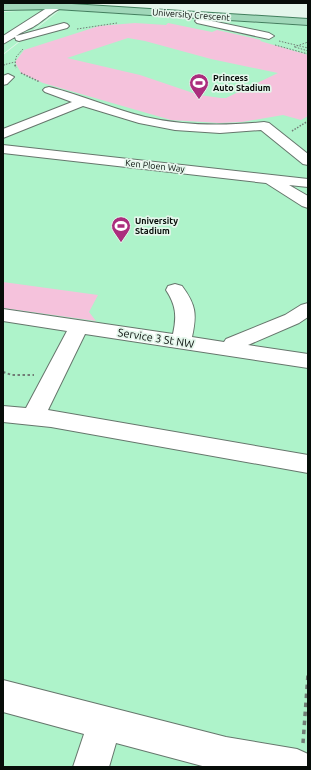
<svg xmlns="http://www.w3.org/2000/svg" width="311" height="770" font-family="Ubuntu,sans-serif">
  <rect width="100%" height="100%" fill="#e4f6eb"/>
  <g fill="#aef3ca">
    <path d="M45 9H60L3 54V12Z"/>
    <path d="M60 10 308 26V767H3V55Z"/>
  </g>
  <g fill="#f5c2dc" fill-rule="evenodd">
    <path d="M135 23 166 25 168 23 212 32 217 30 261 40 260 41 308 55V116L301 120 283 115 242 122 219 123 171 120 43 83 21 73 15 62 24 50 99 26ZM128 38 145 41 211 59 278 73 226 98H221L199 95 140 75 67 58Z"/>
    <path d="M3 282 98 295 89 312 96 321 3 308Z"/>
  </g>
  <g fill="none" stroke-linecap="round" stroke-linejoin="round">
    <g stroke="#66766c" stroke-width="2">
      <g id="minor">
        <path d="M58 3H72L71 5C53 9 48 18 33 27 27 30 22 32 16 36L64 23 67 24 69 26 67 28 19 41 16 40 15 37 3 44V36L53 4Z"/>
        <path d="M206 13 211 16 207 20 269 33 274 36 269 39 197 23 195 21 203 14Z"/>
        <path d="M8 74 14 77 7 84 3 85V76Z"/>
        <path d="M49 87C82 95 112 109 145 117 184 126 224 126 264 122L269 123 308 154V165L303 164 261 130 220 133 175 130 139 123 83 106 3 138V129L72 102 45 92 43 90 45 88Z"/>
        <path d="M3 145 308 179V187L289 185 308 196V208L302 206 266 183 3 153Z"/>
        <path d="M175 284 182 286C196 305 197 314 192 337L224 342 226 339 285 315 301 305 308 303V317L299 323 248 345 308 354V368L85 334 48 410 308 455V473L51 427 3 422V406L26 408 67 331 3 321V309L173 334C177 316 176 305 166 290L168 286Z"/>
        <path d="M3 680 226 737 297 749 308 754V767H206L116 743 109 767H73L84 734 3 712Z"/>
      </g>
    </g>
    <g stroke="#417f5d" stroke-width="2">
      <path id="major" d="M56 3 308 19V25L56 9 3 10V4Z"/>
    </g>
    <g stroke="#717d76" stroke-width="1" stroke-dasharray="1.5 1.5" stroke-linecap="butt">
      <path d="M77 29 117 23"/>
      <path d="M279 41 308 48"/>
      <path d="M275 45 308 54"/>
      <path d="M294 47 308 42"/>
      <path d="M295 47 308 51"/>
      <path d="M3 65 15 62"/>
      <path d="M15 66 16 57 23 49"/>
    </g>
    <g stroke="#717d76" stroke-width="1.5" stroke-dasharray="1.5 1.5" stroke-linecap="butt">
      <path d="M3 65H5"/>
      <path d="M15 65 16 68"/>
      <path d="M21 73 40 82"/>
      <path d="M292 131 308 121"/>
    </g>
    <path stroke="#717d76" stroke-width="2" stroke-dasharray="2.5 2.5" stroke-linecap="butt" d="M3 372 12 375H34"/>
    <path stroke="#717d76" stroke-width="3.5" stroke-dasharray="4.5 4.5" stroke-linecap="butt" d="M303 743 308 674"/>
    <use href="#minor" fill="#fff" fill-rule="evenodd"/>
    <use href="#major" fill="#a0d7b9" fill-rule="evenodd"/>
  </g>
  <defs>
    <g id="stadium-pin" transform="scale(1)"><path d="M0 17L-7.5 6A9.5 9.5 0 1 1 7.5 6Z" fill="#ab2d7d" stroke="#e4f6eb"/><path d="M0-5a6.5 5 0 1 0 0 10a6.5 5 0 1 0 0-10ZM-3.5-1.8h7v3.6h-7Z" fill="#fff"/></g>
  </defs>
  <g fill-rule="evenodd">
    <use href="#stadium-pin" x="199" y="83"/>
    <use href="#stadium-pin" x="121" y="226"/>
  </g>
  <g text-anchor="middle" stroke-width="3.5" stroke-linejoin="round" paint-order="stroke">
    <g font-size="9" fill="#070d09" stroke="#e4f6eb">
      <text transform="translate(191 15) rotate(4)" y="3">University Crescent</text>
      <text transform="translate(155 166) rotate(6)" y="3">Ken Ploen Way</text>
    </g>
    <g font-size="9" font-weight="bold" fill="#070d09" stroke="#e4f6eb" text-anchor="start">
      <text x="213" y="81">Princess<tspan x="213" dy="10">Auto Stadium</tspan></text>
      <text x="135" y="224">University<tspan x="135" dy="10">Stadium</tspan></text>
    </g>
    <g font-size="11" fill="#070d09" stroke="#e4f6eb">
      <text transform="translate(156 338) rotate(9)" y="4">Service 3 St NW</text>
    </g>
  </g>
  <rect width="311" height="770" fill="none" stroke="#070d09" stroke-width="8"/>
</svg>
